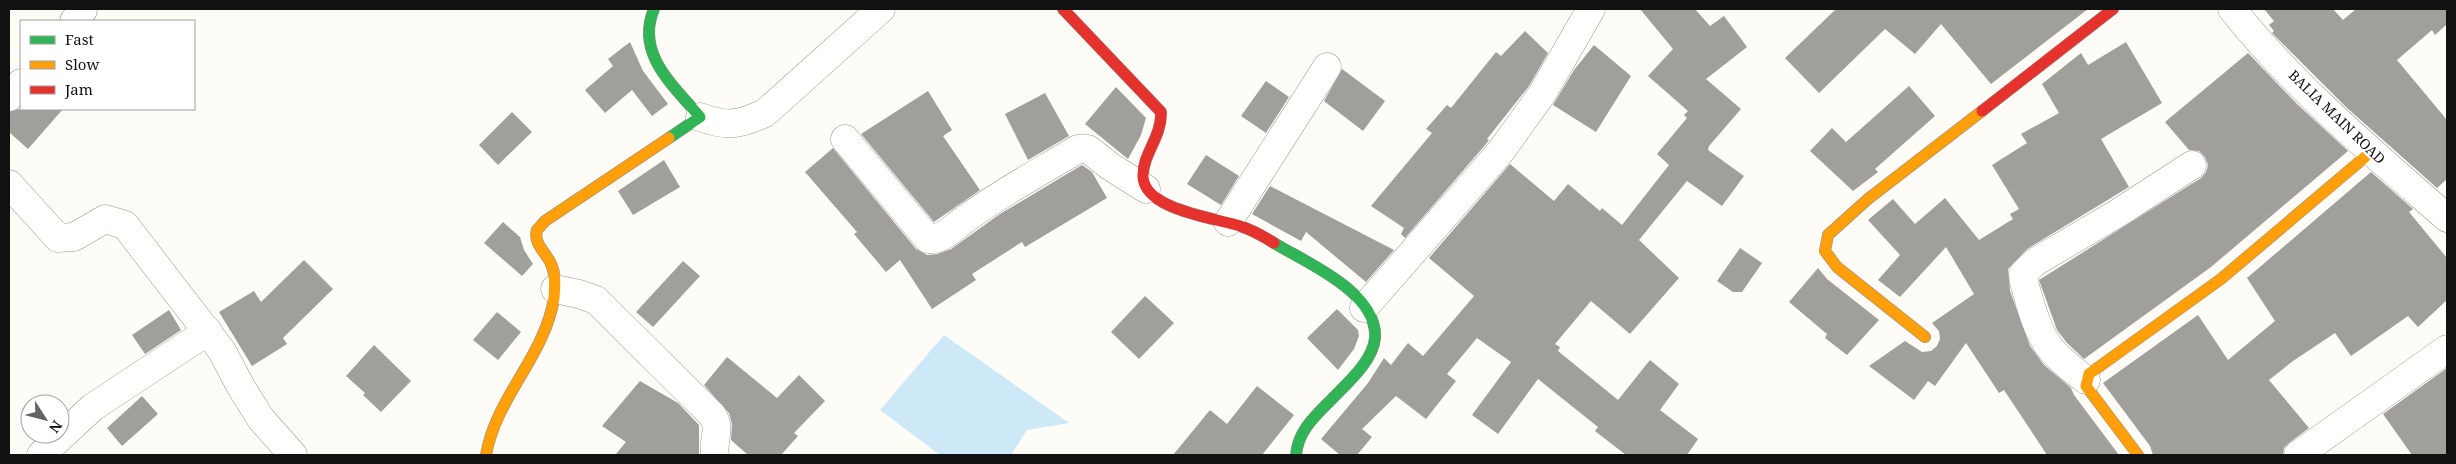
<svg xmlns="http://www.w3.org/2000/svg" width="2456" height="464" font-family="'Noto Serif',serif">
  <rect width="100%" height="100%" fill="#fdfcf7"/>
  <path fill="#cde8f7" d="M944 335 1069 423 1027 430 1011 455H940L880 410Z"/>
  <g fill="#a19f9c">
    <path d="M1640 9H1695L1710 26 1724 16 1747 47 1706 79 1741 109 1709 146 1708 150 1744 176 1722 206 1687 181 1639 240 1679 278 1630 334 1591 301 1555 344 1560 347 1558 351 1618 400 1650 360 1679 384 1660 410 1698 439 1687 455H1626L1595 431 1598 427 1538 379 1498 434 1472 415 1511 362 1477 338 1447 374 1456 381 1426 419 1396 396 1362 429 1372 437 1357 455H1340L1321 439 1368 383 1384 358 1391 365 1408 343 1423 356 1474 296 1429 258 1510 164 1554 201 1568 184 1600 211 1602 208 1622 225 1669 165 1657 154 1687 118 1684 115 1688 111 1648 76 1673 49Z"/>
    <path d="M1836 9H2088L1991 84 1941 24 1915 54 1885 29 1819 93 1785 58Z"/>
    <path d="M2264 9H2333L2343 20 2356 9H2447V24L2435 35 2432 30 2397 60 2447 120V179L2437 188 2346 107 2272 33 2274 31 2269 25 2274 21Z"/>
    <path d="M1525 31 1548 53 1529 86 1487 139 1489 140 1486 144 1405 238 1401 234 1404 228 1371 206 1432 133 1426 129 1447 105 1451 108 1496 52 1501 56Z"/>
    <path d="M630 42 643 71 668 104 652 116 632 90 605 113 585 90 613 66 608 59Z"/>
    <path d="M2126 42 2162 103 2101 139 2129 187 2027 249 2008 269 2010 291 2030 346 2044 365 2071 388 2074 395 2119 455H2047L2004 390 1999 393 1966 343 1935 386 1928 381 1914 400 1869 366 1905 341 1922 352 1931 351 1937 346 1940 339 1939 331 1932 323 1974 294 1946 247 1900 297 1878 280 1900 255 1868 220 1893 199 1915 224 1945 198 1979 240 2013 219 2010 214 2019 209 1992 165 2027 143 2021 134 2059 113 2042 84 2081 53 2088 65Z"/>
    <path d="M1594 45 1631 76 1596 132 1553 105 1574 70Z"/>
    <path d="M2248 53 2297 104 2348 151 2211 267 2084 359 2067 343 2057 330 2039 280 2201 178 2206 172 2208 165 2205 157 2199 151 2189 150 2165 122Z"/>
    <path d="M1342 69 1385 101 1363 131 1324 101Z"/>
    <path d="M1266 81 1289 97 1266 133 1241 116Z"/>
    <path d="M1909 86 1935 116 1875 169 1878 172 1853 191 1810 151 1832 128 1846 142Z"/>
    <path d="M1116 87 1146 118 1141 135 1128 159 1085 124Z"/>
    <path d="M928 91 952 130 943 136 980 190 934 222 861 134Z"/>
    <path d="M1045 93 1069 136 1028 160 1005 114Z"/>
    <path d="M19 109H63L28 149 9 132V112Z"/>
    <path d="M512 112 532 132 498 165 479 145Z"/>
    <path d="M833 148 916 249 927 255 937 254 951 249 1000 214 1082 165 1092 172 1107 198 1025 247 1022 242 972 274 976 280 932 309 900 260 886 272 854 234 857 232 805 172Z"/>
    <path d="M1206 155 1239 176 1221 205 1187 184Z"/>
    <path d="M664 160 680 187 633 215 618 191Z"/>
    <path d="M2371 172 2413 209 2409 212 2447 258V300L2418 327 2408 316 2351 356 2335 333 2293 361 2269 380 2309 428 2289 443 2284 448 2283 455H2153L2150 446 2103 383 2198 315 2228 360 2275 321 2247 278Z"/>
    <path d="M1270 186 1394 250 1366 282 1306 232 1301 241 1252 214Z"/>
    <path d="M503 222 520 237 524 250 533 264 522 276 484 243Z"/>
    <path d="M1740 248 1762 263 1742 292H1733L1717 281Z"/>
    <path d="M304 260 333 289 283 338 287 344 252 366 219 312 254 291 261 302Z"/>
    <path d="M683 261 700 276 653 327 636 312Z"/>
    <path d="M1818 268 1827 279 1879 320 1847 355 1825 338 1827 334 1789 302Z"/>
    <path d="M1145 296 1174 323 1139 359 1111 332Z"/>
    <path d="M1337 309 1358 330 1359 336 1354 349 1338 370 1307 338Z"/>
    <path d="M169 310 181 330 145 354 132 335Z"/>
    <path d="M497 312 521 332 498 360 473 340Z"/>
    <path d="M374 345 411 381 381 412 363 395 365 393 346 376Z"/>
    <path d="M727 357 777 398 799 375 825 401 794 433 798 436 781 455H748L731 440 732 424 729 413 704 385Z"/>
    <path d="M2447 368V455H2412L2383 414Z"/>
    <path d="M640 381 678 403 699 425V455H615L626 442 602 426Z"/>
    <path d="M1257 386 1294 415 1262 455H1173L1210 410 1227 424Z"/>
    <path d="M142 396 158 414 122 446 107 428Z"/>
  </g>
  <g fill="none" stroke-linecap="round" stroke-linejoin="round">
    <g stroke="#979795" stroke-width="29">
      <g id="street">
        <path d="M2232 9C2294 87 2373 153 2447 218"/>
        <path d="M74 21 83 10"/>
        <path d="M9 97 21 83"/>
        <path d="M700 117C727 127 739 125 765 113L881 9"/>
        <path d="M845 139 928 239C941 241 954 227 964 220 1000 193 1040 172 1078 149H1088L1111 167 1146 189"/>
        <path d="M9 184 58 238 74 237 105 219 125 225 222 351 241 387 261 419 293 455"/>
        <path d="M1228 222 1327 67"/>
        <path d="M555 289 579 294 596 300 712 415C722 429 712 440 715 455"/>
        <path d="M1364 308 1501 151 1542 94 1591 9"/>
        <path d="M2086 380C2049 352 2042 344 2029 300 2027 291 2023 283 2023 274L2035 262 2118 213 2192 165"/>
        <path d="M41 455 93 407 208 331"/>
        <path d="M2298 455 2447 349"/>
      </g>
    </g>
    <g stroke="#8e8d8b" stroke-width="12">
      <g id="fast">
        <path d="M654 9C635 54 674 86 700 117L669 138"/>
        <path d="M1274 243C1305 262 1378 292 1375 338 1373 362 1345 385 1329 402 1313 418 1298 432 1296 455"/>
      </g>
    </g>
    <g stroke="#8e8d8b" stroke-width="12">
      <g id="slow">
        <path d="M1925 337 1837 267 1825 251 1828 235 1868 199 1982 111"/>
        <path d="M486 455C496 397 545 356 554 298 555 287 556 274 551 264 546 252 533 244 537 230L545 221 669 138"/>
        <path d="M2138 455 2086 386 2089 374 2221 279 2371 152"/>
      </g>
    </g>
    <g stroke="#8e8d8b" stroke-width="12">
      <g id="jam">
        <path d="M1063 9 1161 112C1162 137 1142 155 1143 177 1145 210 1215 218 1240 226 1252 230 1263 236 1274 243"/>
        <path d="M1982 111 2113 9"/>
      </g>
    </g>
    <use href="#street" stroke="#fffffe" stroke-width="28"/>
    <use href="#fast" stroke="#30b455" stroke-width="11"/>
    <use href="#slow" stroke="#ff9f0a" stroke-width="11"/>
    <use href="#jam" stroke="#e5322d" stroke-width="11"/>
  </g>
  <g text-anchor="middle" stroke-width="5" stroke-linejoin="round" paint-order="stroke">
    <g font-size="14" fill="#111" stroke="#fff">
      <text transform="translate(2337 117) rotate(44)" y="5">BALIA MAIN ROAD</text>
    </g>
  </g>
  <rect width="2456" height="464" fill="none" stroke="#111111" stroke-width="20"/>
  <rect x="20" y="20" width="175" height="90" fill="#ffffff" stroke="#a0a0a0"/>
  <rect x="30" y="36" width="25" height="8" fill="#30b455" stroke="#a0a0a0"/>
  <text x="65" y="45" font-size="15" fill="#111111">Fast</text>
  <rect x="30" y="61" width="25" height="8" fill="#ff9f0a" stroke="#a0a0a0"/>
  <text x="65" y="70" font-size="15" fill="#111111">Slow</text>
  <rect x="30" y="86" width="25" height="8" fill="#e5322d" stroke="#a0a0a0"/>
  <text x="65" y="95" font-size="15" fill="#111111">Jam</text>
  <g transform="translate(45 419) rotate(126)"><circle r="24" fill="#ffffff" stroke="#a0a0a0"/>
  <path d="M0-4L9 19L0 12L-9 19Z" fill="#646362"/>
  <text y="-8" font-size="14" font-weight="bold" text-anchor="middle" fill="#111111">N</text>
  </g>
</svg>
